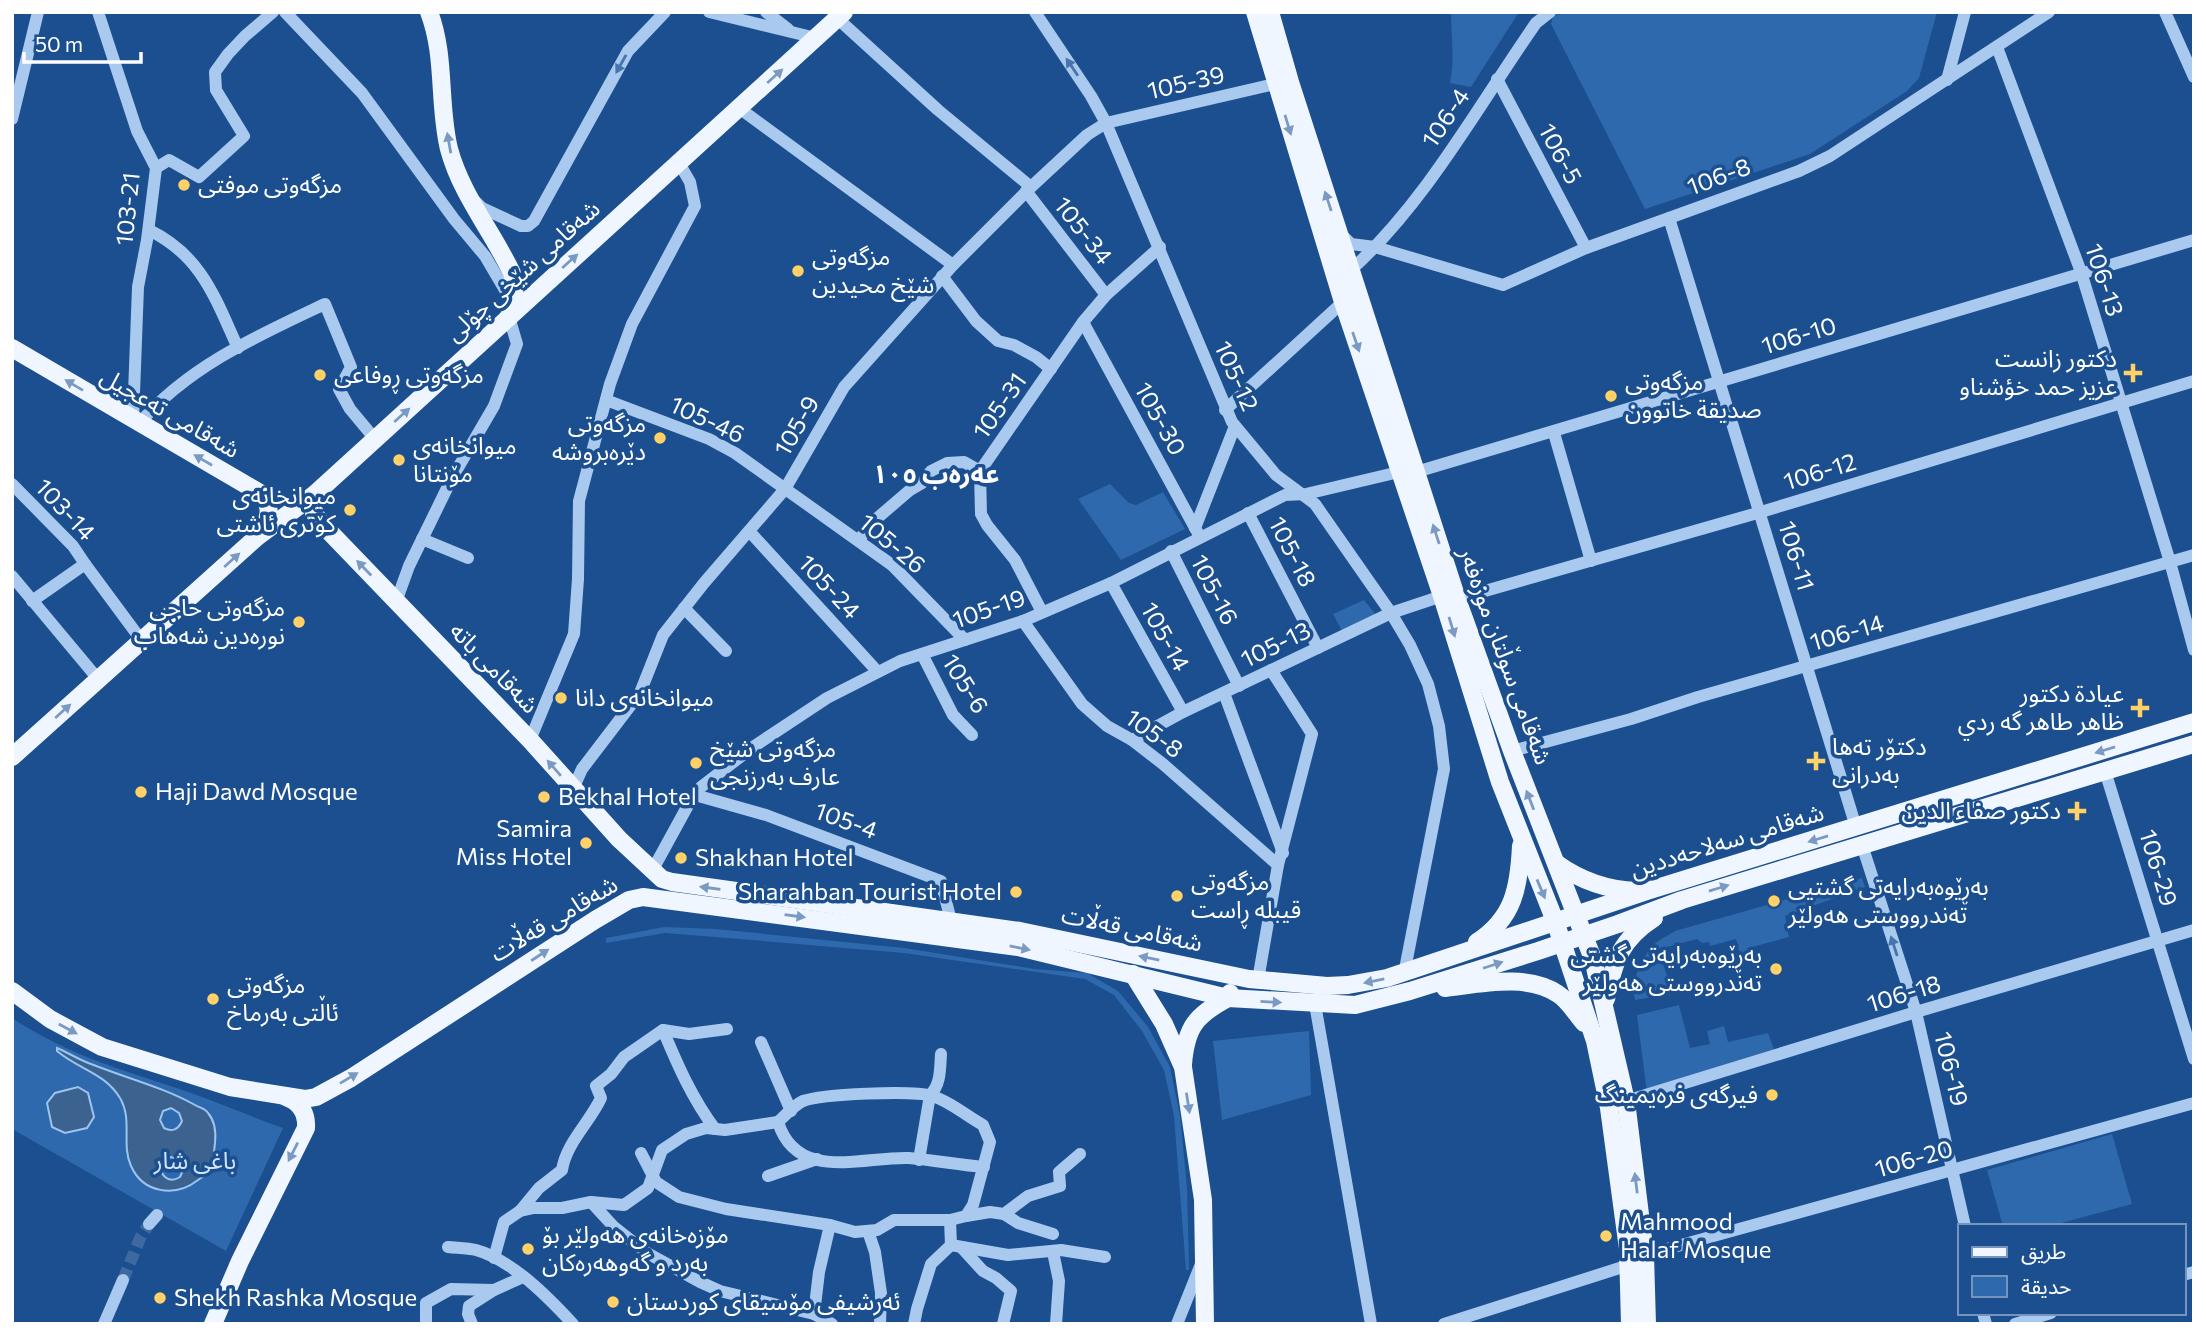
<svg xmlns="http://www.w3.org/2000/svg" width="2206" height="1336" font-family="Commissioner,'Noto Sans Arabic',sans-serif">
  <rect width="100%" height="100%" fill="#1b4f8f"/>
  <g fill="#2e69ad">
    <path d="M1451 12H1519L1471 87 1450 83C1455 60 1451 36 1451 12Z"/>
    <path d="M1560 12H1937L1919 78 1907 91 1810 154 1645 209 1551 24 1553 17Z"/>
    <path d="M1110 484 1129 503 1136 505 1163 492 1185 529 1121 560 1078 499Z"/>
    <path d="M1364 600 1376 615 1342 631 1333 614Z"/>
    <path d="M1862 878 1865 887 1785 916 1789 937 1752 947 1754 958 1742 961 1736 939 1710 946 1709 942 1702 943 1697 939 1659 949 1672 994 1635 1000C1631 982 1639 963 1651 948 1656 941 1667 936 1675 931Z"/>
    <path d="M664 927 716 929 904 948 1035 969 1087 973 1118 991 1148 1027 1170 1067 1180 1116 1187 1187 1189 1270H1186L1174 1116 1164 1070 1142 1031 1114 995 1085 979 904 953 728 938 665 933 606 943V938Z"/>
    <path d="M1679 1005 1690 1048 1710 1044 1707 1031 1724 1026 1728 1042 1768 1033 1775 1052 1647 1093 1637 1015Z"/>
    <path d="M12 1018C73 1058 125 1070 191 1093 222 1104 252 1117 283 1128L226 1251 12 1129Z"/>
    <path d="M1309 1031 1311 1095 1222 1120 1213 1041Z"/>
    <path d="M2112 1134 2132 1204 2050 1226H2003L1987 1170Z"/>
  </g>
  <g fill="#3c6290" stroke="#9cc4f0" stroke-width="2" fill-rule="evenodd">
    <path d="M57 1048C67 1052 76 1058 86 1062 122 1077 161 1086 195 1105 200 1108 205 1108 208 1113 215 1121 216 1133 215 1143 214 1150 214 1158 212 1164 209 1170 203 1177 198 1180 175 1198 143 1193 131 1166 121 1144 133 1120 120 1098 105 1073 78 1069 57 1051ZM171 1108 179 1113 182 1121C178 1130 172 1132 164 1128L160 1120 163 1111ZM171 1157 179 1160 184 1168 180 1177C172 1182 165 1180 161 1171L163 1162Z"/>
    <path d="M78 1087 88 1093 94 1117 87 1128 65 1133 52 1127 47 1103 55 1093Z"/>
  </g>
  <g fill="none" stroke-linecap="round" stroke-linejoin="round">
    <path stroke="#3d69a0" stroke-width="12" stroke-dasharray="12 6" stroke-linecap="butt" d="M123 1280 141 1236 149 1224"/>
    <g stroke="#a9c9ee" stroke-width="12">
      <path d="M98 12 137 131 156 168 147 240 138 287 133 420"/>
      <path d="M285 12 362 93 454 219 485 256 505 290 510 305 509 317 517 344 494 406 452 478 409 566 396 602"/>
      <path d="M709 12 816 38"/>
      <path d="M766 12 788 29"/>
      <path d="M1035 12 1091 96 1106 123 1232 422 1276 475 1315 504 1391 613 1410 645 1428 684 1439 726 1444 769 1406 964V972"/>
      <path d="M2165 12 2194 77"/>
      <path d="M838 19 938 110 1031 187"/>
      <path d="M1997 47 2081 272 2170 562 2194 650"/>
      <path d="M1497 79 1586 248"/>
      <path d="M1947 80 1965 12"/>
      <path d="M739 108 953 265"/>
      <path d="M12 119 38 12"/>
      <path d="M156 168 169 160 199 177 244 136 216 90 215 72 228 54 245 36 273 12"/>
      <path d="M1026 191 1106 295"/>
      <path d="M476 202 482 208 521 226H528L534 221 628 51 665 12"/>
      <path d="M1669 218 1856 827"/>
      <path d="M149 230C202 256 215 298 238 348"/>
      <path d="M1340 233 1351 244 1375 247 1503 285 1586 248 1799 171 1830 156 2049 12"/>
      <path d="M1351 270C1426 202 1478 106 1536 23L1550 12"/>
      <path d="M942 276 976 321 998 341 1014 345 1036 357 1051 369"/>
      <path d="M1083 322 1200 537"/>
      <path d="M606 400 709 439 735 453 892 565 965 640"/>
      <path d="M1225 410 1343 302"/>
      <path d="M139 424C187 367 259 335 325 304L351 367 339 389 350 409 375 439"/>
      <path d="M1554 433 1591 561"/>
      <path d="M1416 472 2194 240"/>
      <path d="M12 484 73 546 85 564"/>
      <path d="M1248 513 1318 648"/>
      <path d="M1195 528 1235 426"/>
      <path d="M750 532 877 671"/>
      <path d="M422 539 468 558"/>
      <path d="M859 541 868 526 910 490 922 483 931 471 947 463 964 462 980 471"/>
      <path d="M1171 551 1239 686"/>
      <path d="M12 576 98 679"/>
      <path d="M1111 583 1183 712"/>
      <path d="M1457 599 1761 512 2194 381"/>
      <path d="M32 601 85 564 142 641"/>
      <path d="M684 608 726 651"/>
      <path d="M1042 612 1015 560 987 525 981 514 980 471 1083 322 1106 295 1160 247"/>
      <path d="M1023 621 1082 704 1107 726 1132 740 1163 764 1278 865"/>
      <path d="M922 654 953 715 972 735"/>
      <path d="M1224 693 1283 853"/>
      <path d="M530 740 574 634 578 579 579 501 610 384 632 324 695 206 690 182 679 163"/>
      <path d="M1132 740 1183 712 1391 613 1442 596"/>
      <path d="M1512 751 1631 719 1698 697 2194 555"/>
      <path d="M2105 771 2194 1059"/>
      <path d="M573 789 582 769 640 693 663 635 704 583 785 489 844 387 953 265 1031 187 1087 135 1106 123 1275 84"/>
      <path d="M695 795 766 815 941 881 951 921"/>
      <path d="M1862 845 1916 1012 1965 1226"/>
      <path d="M652 871 692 798 701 787 753 747 827 698 900 661 1023 621 1111 583 1285 495 1306 494 1399 472"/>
      <path d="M1258 980 1278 865 1312 734 1271 670"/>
      <path d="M1315 1004 1371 1324"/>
      <path d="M663 1030C678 1066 692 1098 715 1129"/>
      <path d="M761 1042 791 1111"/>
      <path d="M1626 1101 1916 1012 2194 930"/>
      <path d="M641 1153 656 1182 679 1197 726 1209 830 1225 855 1232 877 1230 894 1220H950L966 1216 973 1205 990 1142 983 1125C966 1116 950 1101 932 1096 912 1090 822 1094 803 1101 794 1105 785 1116 778 1122"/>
      <path d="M919 1160 930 1095C941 1085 940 1068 941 1054"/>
      <path d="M768 1176 817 1159"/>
      <path d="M591 1202 614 1227 647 1253 700 1282 720 1291 814 1314 832 1324"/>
      <path d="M520 1211 539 1188 562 1170C566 1143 590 1122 601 1098L596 1086 611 1074 624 1057 663 1030 689 1034 727 1029"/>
      <path d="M1004 1214 1018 1223 1053 1234"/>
      <path d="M966 1216 990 1212 1004 1214 1028 1196 1060 1186 1059 1172 1080 1154"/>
      <path d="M950 1220 951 1245 1008 1255 1061 1250 1105 1257"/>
      <path d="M149 1224 157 1215"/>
      <path d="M868 1231 875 1252 881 1293 880 1324"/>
      <path d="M448 1247C457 1248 467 1248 476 1250 512 1260 548 1297 573 1324"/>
      <path d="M961 1247 983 1271 996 1278 1011 1291 1003 1324"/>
      <path d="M1053 1252 1059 1281 1056 1324"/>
      <path d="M1645 1255 2194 1103"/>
      <path d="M494 1258 504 1222 520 1211 534 1208H562L591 1202 624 1205 648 1188 662 1150 686 1134 706 1128 725 1130 778 1122C797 1183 864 1156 909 1158 934 1160 959 1165 984 1167"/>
      <path d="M2183 1275 2194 1272"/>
      <path d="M1983 1313 1986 1324"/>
      <path d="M814 1314 819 1272 830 1225"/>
      <path d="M104 1324 123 1280"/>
      <path d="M426 1324V1303L451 1289 494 1290"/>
      <path d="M472 1324 468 1314 469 1306 494 1290 523 1277"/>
      <path d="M914 1324 917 1309 931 1264 951 1245"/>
      <path d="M1177 1324 1201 1264"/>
      <path d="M1444 1324 1629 1265"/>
      <path d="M2015 1324 2051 1313"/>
    </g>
    <g stroke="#f0f6ff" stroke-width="18">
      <path d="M429 12C446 56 438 104 449 149 461 194 492 231 512 273L515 287 509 317"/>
      <path d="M1255 12 1343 302 1442 596 1500 782 1555 921 1595 1041 1609 1108 1628 1249 1630 1324"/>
      <path d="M1270 12 1290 82 1457 599 1512 751 1593 959 1626 1101 1645 1255 1647 1324"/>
      <path d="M12 348 260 493C274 507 269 520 259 534"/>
      <path d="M315 494 314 513 321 523 530 740 619 839 662 879 672 882 1020 931 1249 979 1327 986 1348 985 1387 978 1647 891 2194 722"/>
      <path d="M12 757 257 537 315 494 844 12"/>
      <path d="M1556 863C1581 881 1606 890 1637 891"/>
      <path d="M1477 942C1514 918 1519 887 1521 846"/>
      <path d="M1133 974 1164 1024 1183 1067 1203 1200 1205 1324"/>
      <path d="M1445 988C1480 984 1527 973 1558 994 1569 1001 1576 1014 1584 1023"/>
      <path d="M12 991 50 1019 102 1047 230 1087 305 1099 316 1097 351 1078 595 920 629 900 643 897 1018 947 1228 998 1355 1005 1410 991 1538 951 1618 924 1682 900 2194 744"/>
      <path d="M1606 999C1614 961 1620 940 1654 918"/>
      <path d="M1183 1064C1186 1027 1196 1015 1228 998L1230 993"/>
      <path d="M213 1324 240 1261 306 1128C307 1113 300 1102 286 1097"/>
    </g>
  </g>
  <defs><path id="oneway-solid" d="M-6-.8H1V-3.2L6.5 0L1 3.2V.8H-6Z" transform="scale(1.75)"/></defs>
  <g fill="#4674ac">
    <use href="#oneway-solid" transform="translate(621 64) rotate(119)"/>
    <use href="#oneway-solid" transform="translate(1072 67) rotate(-124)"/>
    <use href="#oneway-solid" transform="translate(1894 946) rotate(-108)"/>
  </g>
  <g fill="#7b9ac1">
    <use href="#oneway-solid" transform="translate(775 76) rotate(-42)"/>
    <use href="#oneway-solid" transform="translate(1288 125) rotate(73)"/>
    <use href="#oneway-solid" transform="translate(449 143) rotate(-100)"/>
    <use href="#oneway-solid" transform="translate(1328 201) rotate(-108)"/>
    <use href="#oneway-solid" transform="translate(570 261) rotate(-42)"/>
    <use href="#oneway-solid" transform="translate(1356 342) rotate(71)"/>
    <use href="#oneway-solid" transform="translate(74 385) rotate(-149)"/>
    <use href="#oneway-solid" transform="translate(402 415) rotate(-42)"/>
    <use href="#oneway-solid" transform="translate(203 460) rotate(-150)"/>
    <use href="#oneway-solid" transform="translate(1436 534) rotate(-108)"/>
    <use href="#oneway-solid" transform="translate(232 560) rotate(-42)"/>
    <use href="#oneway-solid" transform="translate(364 568) rotate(-134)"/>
    <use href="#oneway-solid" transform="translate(1452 627) rotate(73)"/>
    <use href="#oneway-solid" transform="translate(63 711) rotate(-42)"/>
    <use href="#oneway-solid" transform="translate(2105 750) rotate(163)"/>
    <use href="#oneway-solid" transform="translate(554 768) rotate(-131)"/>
    <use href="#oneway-solid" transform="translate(1530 800) rotate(-111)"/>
    <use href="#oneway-solid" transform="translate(1818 839) rotate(163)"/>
    <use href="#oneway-solid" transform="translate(710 888) rotate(-172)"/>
    <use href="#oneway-solid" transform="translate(1719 888) rotate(-17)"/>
    <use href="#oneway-solid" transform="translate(1541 889) rotate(67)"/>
    <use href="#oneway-solid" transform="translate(795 916) rotate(8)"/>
    <use href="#oneway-solid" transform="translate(1020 948) rotate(11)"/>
    <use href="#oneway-solid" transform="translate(540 955) rotate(-33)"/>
    <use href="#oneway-solid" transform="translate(1149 958) rotate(-168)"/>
    <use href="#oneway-solid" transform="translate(1493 965) rotate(-18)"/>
    <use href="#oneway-solid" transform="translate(1374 981) rotate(169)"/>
    <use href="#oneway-solid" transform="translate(1271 1002) rotate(3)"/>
    <use href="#oneway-solid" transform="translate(68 1029) rotate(28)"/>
    <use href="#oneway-solid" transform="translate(349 1078) rotate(-31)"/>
    <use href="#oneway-solid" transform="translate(1188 1103) rotate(81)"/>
    <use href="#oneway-solid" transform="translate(293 1152) rotate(117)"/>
    <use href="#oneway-solid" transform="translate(1636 1183) rotate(-97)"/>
  </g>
  <g fill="#ffd166" stroke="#1b4f8f" stroke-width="2.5">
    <circle cx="184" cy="185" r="7"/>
    <circle cx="798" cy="271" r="7"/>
    <path d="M2129.5 362.5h7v7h7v7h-7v7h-7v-7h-7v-7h7z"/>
    <circle cx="320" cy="375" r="7"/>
    <circle cx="1611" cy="396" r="7"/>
    <circle cx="660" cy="438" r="7"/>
    <circle cx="399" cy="460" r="7"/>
    <circle cx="350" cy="510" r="7"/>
    <circle cx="299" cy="622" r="7"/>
    <circle cx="561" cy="698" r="7"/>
    <path d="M2136.5 697.5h7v7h7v7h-7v7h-7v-7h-7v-7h7z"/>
    <path d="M1812.5 750.5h7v7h7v7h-7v7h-7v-7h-7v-7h7z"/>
    <circle cx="696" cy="763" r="7"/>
    <circle cx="141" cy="792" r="7"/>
    <circle cx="544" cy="797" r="7"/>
    <path d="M2073.5 800.5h7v7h7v7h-7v7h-7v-7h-7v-7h7z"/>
    <circle cx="586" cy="843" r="7"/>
    <circle cx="681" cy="858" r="7"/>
    <circle cx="1016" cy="892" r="7"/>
    <circle cx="1177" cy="896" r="7"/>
    <circle cx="1774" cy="901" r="7"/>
    <circle cx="1776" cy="969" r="7"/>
    <circle cx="213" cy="999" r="7"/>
    <circle cx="1772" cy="1095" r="7"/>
    <circle cx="1606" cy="1236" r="7"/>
    <circle cx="528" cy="1249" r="7"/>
    <circle cx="160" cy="1298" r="7"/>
    <circle cx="613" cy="1302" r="7"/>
  </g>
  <g text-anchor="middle" stroke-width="7" stroke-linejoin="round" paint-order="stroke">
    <g font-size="24" fill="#fff" stroke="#1b4f8f">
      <text transform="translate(1186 83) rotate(-13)" y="8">105-39</text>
      <text transform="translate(1446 118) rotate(-56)" y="8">106-4</text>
      <text transform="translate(1560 154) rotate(62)" y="8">106-5</text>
      <text transform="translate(1719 177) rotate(-20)" y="8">106-8</text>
      <text transform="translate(128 209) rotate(-84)" y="8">103-21</text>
      <text transform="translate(1083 231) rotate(52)" y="8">105-34</text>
      <text transform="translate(523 271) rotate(-42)" y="8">شەقامی شێخی چۆلی</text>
      <text transform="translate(2104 280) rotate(72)" y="8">106-13</text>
      <text transform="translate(1799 336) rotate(-17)" y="8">106-10</text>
      <text transform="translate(1236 376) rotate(66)" y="8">105-12</text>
      <text transform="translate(1000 406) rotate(-55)" y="8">105-31</text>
      <text transform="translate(170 413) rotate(30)" y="8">شەقامی تەعجیل</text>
      <text transform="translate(1160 419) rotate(61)" y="8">105-30</text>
      <text transform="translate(707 420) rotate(25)" y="8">105-46</text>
      <text transform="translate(797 426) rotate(-60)" y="8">105-9</text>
      <text transform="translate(1820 472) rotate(-17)" y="8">106-12</text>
      <text transform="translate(65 510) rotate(47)" y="8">103-14</text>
      <text transform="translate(892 544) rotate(40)" y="8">105-26</text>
      <text transform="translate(1292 552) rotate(63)" y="8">105-18</text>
      <text transform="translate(1796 556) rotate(73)" y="8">106-11</text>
      <text transform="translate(829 587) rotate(47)" y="8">105-24</text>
      <text transform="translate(1214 590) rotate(63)" y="8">105-16</text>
      <text transform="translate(989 609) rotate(-19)" y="8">105-19</text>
      <text transform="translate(1847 633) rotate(-16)" y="8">106-14</text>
      <text transform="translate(1165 637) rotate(61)" y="8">105-14</text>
      <text transform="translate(1276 645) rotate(-26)" y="8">105-13</text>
      <text transform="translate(1505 656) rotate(70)" y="8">شەقامی سوڵتان موزەفەر</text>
      <text transform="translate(494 668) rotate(46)" y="8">شەقامی باتە</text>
      <text transform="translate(965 684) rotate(58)" y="8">105-6</text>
      <text transform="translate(1154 734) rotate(36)" y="8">105-8</text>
      <text transform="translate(846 821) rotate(20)" y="8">105-4</text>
      <text transform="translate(1727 841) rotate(-17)" y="8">شەقامی سەلاحەددین</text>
      <text transform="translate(2158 868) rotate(73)" y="8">106-29</text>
      <text transform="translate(554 919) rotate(-31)" y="8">شەقامی قەڵات</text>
      <text transform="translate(1132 929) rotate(12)" y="8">شەقامی قەڵات</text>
      <text transform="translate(1904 994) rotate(-17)" y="8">106-18</text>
      <text transform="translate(1951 1069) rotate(76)" y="8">106-19</text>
      <text transform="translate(1914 1159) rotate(-16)" y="8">106-20</text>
    </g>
    <g font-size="24" fill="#fff" stroke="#1b4f8f" text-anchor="start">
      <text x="198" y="193">مزگەوتی موفتی</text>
      <text x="812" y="265">مزگەوتی<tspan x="812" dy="28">شێخ محیدین</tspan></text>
      <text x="2117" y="367" text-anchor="end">دكتور زانست<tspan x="2117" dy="28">عزيز حمد خؤشناو</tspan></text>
      <text x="334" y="383">مزگەوتی ڕوفاعی</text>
      <text x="1625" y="390">مزگەوتی<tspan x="1625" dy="28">صديقة خاتوون</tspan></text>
      <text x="646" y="432" text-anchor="end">مزگەوتی<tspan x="646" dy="28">دێرەبروشە</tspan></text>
      <text x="413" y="454">میوانخانەی<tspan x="413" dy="28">مۆنتانا</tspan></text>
      <text x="336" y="504" text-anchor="end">میوانخانەی<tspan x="336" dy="28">کۆتری ئاشتی</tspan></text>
      <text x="285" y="616" text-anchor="end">مزگەوتی حاجی<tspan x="285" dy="28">نورەدین شەهاب</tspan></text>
      <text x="2124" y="702" text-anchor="end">عيادة دكتور<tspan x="2124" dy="28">ظاهر طاهر گه ردي</tspan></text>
      <text x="575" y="706">میوانخانەی دانا</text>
      <text x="1832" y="755">دکتۆر تەها<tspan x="1832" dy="28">بەدرانی</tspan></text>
      <text x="710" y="757">مزگەوتی شێخ<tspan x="710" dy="28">عارف بەرزنجی</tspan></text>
      <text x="155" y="800">Haji Dawd Mosque</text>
      <text x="558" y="805">Bekhal Hotel</text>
      <text x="2061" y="819" text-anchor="end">دكتور صفاء الدين</text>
      <text x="572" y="837" text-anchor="end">Samira<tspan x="572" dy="28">Miss Hotel</tspan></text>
      <text x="695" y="866">Shakhan Hotel</text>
      <text x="1191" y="890">مزگەوتی<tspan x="1191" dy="28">قیبلە ڕاست</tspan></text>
      <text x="1788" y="895">بەڕێوەبەرایەتی گشتیی<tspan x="1788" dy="28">تەندرووستی هەولێر</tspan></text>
      <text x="1002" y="900" text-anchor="end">Sharahban Tourist Hotel</text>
      <text x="1762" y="963" text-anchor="end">بەڕێوەبەرایەتی گشتی<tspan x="1762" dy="28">تەندرووستی هەولێر</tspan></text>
      <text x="227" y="993">مزگەوتی<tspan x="227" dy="28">ئاڵتی بەرماخ</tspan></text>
      <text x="1758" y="1103" text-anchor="end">فیرگەی فرەیمینگ</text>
      <text x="1620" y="1230">Mahmood<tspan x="1620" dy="28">Halaf Mosque</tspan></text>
      <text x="542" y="1243">مۆزەخانەی هەولێر بۆ<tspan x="542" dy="28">بەرد و گەوهەرەکان</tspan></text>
      <text x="174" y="1306">Shekh Rashka Mosque</text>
      <text x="627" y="1310">ئەرشیفی مۆسیقای کوردستان</text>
    </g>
    <g font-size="24" fill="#cfe3fa" stroke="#1b4f8f">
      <text x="195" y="1169">باغی شار</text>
    </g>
    <g font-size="26" font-weight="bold" fill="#fff" stroke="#1b4f8f">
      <text x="936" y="483">عەرەب ١٠٥</text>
    </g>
  </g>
  <rect width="2206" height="1336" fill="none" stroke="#ffffff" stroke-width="28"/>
  <rect x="1958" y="1224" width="228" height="91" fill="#1b4f8f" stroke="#7695bc" stroke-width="2"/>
  <rect x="1972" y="1247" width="35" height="10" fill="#f0f6ff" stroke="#7695bc" stroke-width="2"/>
  <text x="2021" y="1259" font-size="21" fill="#ffffff">طريق</text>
  <rect x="1972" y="1276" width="35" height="21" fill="#2e69ad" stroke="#7695bc" stroke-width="2"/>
  <text x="2021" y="1294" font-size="21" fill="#ffffff">حديقة</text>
  <path d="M24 52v10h117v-10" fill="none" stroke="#ffffff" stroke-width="3.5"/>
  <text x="35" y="52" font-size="21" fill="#ffffff" stroke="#1b4f8f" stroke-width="5" paint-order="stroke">50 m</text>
</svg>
